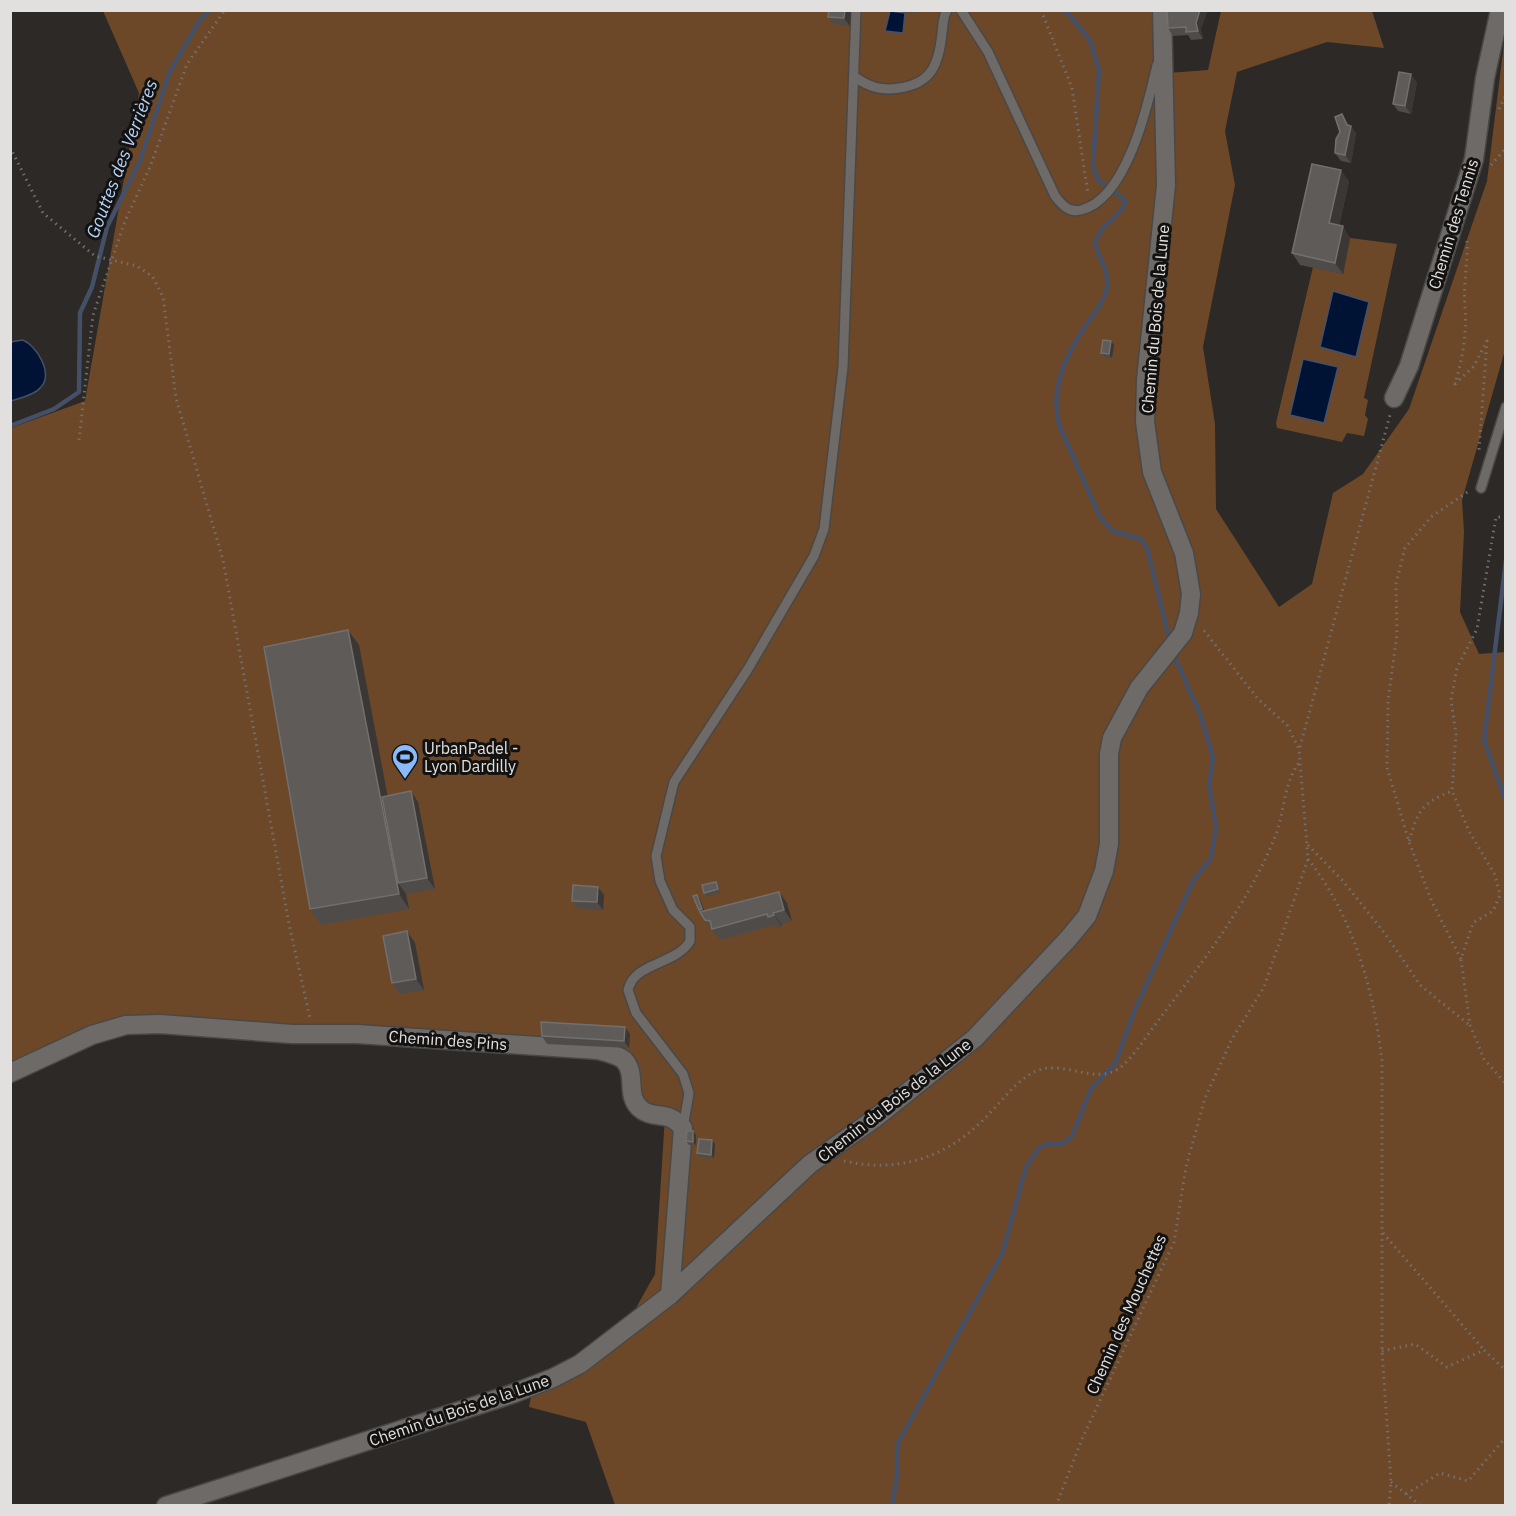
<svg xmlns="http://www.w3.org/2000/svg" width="1516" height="1516" font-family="'IBM Plex Sans',sans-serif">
  <rect width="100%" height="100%" fill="#2c2927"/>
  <g fill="#6d4828">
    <path d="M103 11H1154V74L1208 70 1221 11H1372L1384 48 1327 42 1237 72 1225 131 1235 185 1203 347 1215 424 1216 509 1279 607 1312 584 1333 493 1363 474 1409 409 1487 181 1505 35V350L1462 500 1464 532 1460 612 1479 654 1505 652V1505H615L586 1422 529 1407 533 1386 622 1333 655 1274 665 1116 643 1111 623 1058 126 1025 11 1073V428L85 401 139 93Z"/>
    <path d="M1350 238 1397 244 1364 398 1368 400 1365 415 1368 419 1364 436 1347 433 1342 442 1277 428 1276 423 1313 267 1343 274Z"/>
  </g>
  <g fill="#001335" stroke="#445068" stroke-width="1.5">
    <path d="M890 11 905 13 903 33 885 31Z"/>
    <path d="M1333 291 1369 302 1356 357 1320 347Z"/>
    <path d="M22 340C36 344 54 374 41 387 35 395 20 398 11 401V342Z"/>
    <path d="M1303 359 1338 367 1324 423 1290 415Z"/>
  </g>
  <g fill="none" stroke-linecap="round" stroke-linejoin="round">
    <g stroke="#445068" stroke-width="4.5">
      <path d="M1065 10 1090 40 1099 70 1093 166 1098 180 1125 200C1124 217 1101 221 1095 243 1098 258 1109 269 1107 286 1105 300 1096 311 1088 322 1066 354 1050 386 1059 425L1100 517 1113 531 1141 539 1147 548 1170 642"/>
      <path d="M10 426 54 409 79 392 80 313 92 287 107 227 140 161 170 71 200 20 210 10"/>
      <path d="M1506 560 1484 740 1506 802"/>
      <path d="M892 1506 897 1475V1445L1002 1254 1026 1167 1039 1148 1047 1144H1062L1072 1136 1091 1089 1116 1062 1134 1012 1193 881 1211 858 1216 827 1209 785 1213 758 1211 750 1200 714 1173 653"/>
    </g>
    <g stroke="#494846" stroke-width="12">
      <g id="service">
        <path d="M961 10 988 52 1055 196C1062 205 1069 213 1081 210 1127 199 1148 104 1157 65"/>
        <path d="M855 77C869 87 881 91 899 88 932 84 939 63 942 33 943 25 943 16 947 10"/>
        <path d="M1481 488 1506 407"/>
        <path d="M683 1128 689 1093 683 1074 636 1013 628 990C634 962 676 965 690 941V927L673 910 660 881 656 856 674 782 748 669 814 556 824 529 843 367 856 10"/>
      </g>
    </g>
    <g stroke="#494846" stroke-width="21">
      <g id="minor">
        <path d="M1394 398 1409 366 1474 159 1485 78 1500 10"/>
        <path d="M10 1073 92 1035 126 1025 160 1024 292 1034H357L598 1050C606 1052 618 1055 624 1060 638 1075 624 1097 642 1110 656 1120 667 1109 683 1128L670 1295"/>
        <path d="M166 1506 512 1394 553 1378 580 1364 670 1295 810 1164 874 1119 975 1038 1068 939 1087 916 1104 871 1109 844V754L1112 738 1139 688 1183 633 1189 613 1191 594 1184 553 1152 472 1145 422 1146 380 1166 185 1162 10"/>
      </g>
    </g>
    <g stroke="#72706e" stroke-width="3" stroke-dasharray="1.5 4.5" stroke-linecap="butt">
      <path d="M1041 10 1072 88 1088 194"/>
      <path d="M1499 109 1506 95"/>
      <path d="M10 147 43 213 95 256 137 266 153 277 163 297 176 398 223 560 289 924 310 1018"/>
      <path d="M1491 165 1506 148"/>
      <path d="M1467 241C1468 262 1463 284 1465 306 1467 333 1463 357 1455 384L1474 366 1487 341 1479 450"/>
      <path d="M79 440 93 315 125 221 150 167 187 64 225 10"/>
      <path d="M1506 517H1496L1477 629 1457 668 1451 700 1456 734 1452 791 1469 831 1495 875 1500 895 1493 911 1473 923 1461 959 1470 1025 1484 1059 1506 1084"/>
      <path d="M1300 747 1390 415"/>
      <path d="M1409 841C1418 810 1422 803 1452 791"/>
      <path d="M1308 845 1343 881 1386 935 1420 985 1468 1024"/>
      <path d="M1308 859C1353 916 1374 990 1382 1061V1351L1391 1482 1389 1506"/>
      <path d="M1461 959 1432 902 1409 842 1387 767 1388 701 1397 634 1396 584 1405 548 1431 517 1469 491"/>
      <path d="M844 1161C896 1173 943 1159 981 1122 996 1108 1009 1089 1026 1077 1058 1052 1093 1089 1121 1067 1136 1054 1146 1036 1158 1021 1201 964 1248 904 1275 837 1285 812 1283 782 1301 760"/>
      <path d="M1383 1233 1484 1350"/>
      <path d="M1382 1351 1415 1344 1447 1367 1484 1350 1506 1371"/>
      <path d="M1391 1482 1421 1506"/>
      <path d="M1406 1494 1440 1473 1468 1481 1506 1437"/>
      <path d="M1056 1506 1082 1439 1174 1242 1186 1167 1205 1098 1232 1039 1264 987 1308 859 1299 749 1287 725 1258 699 1202 628"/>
    </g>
    <use href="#service" stroke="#6e6a68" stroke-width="9"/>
    <use href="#minor" stroke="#6e6a68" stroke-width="18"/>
  </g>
  <g fill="#4e4b49">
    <path d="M829 10H851L850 26 833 24 828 17Z"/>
    <path d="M897 10H915V13L898 12Z"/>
    <path d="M1167 10 1201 30 1203 39 1191 40 1188 35 1173 36 1168 28Z"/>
    <path d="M1417 82 1411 114 1398 111 1393 104Z"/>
    <path d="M1342 114 1349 125 1356 133 1351 163 1341 161 1335 153 1340 132Z"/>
    <path d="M1349 181 1339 226 1350 238 1343 274 1300 265 1292 253Z"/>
    <path d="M1111 341 1114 345 1112 358 1104 357 1101 353Z"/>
    <path d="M359 645 387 796 418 802 435 889 406 894 409 909 321 925 310 909Z"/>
    <path d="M716 882 719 886 720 893 707 897 704 893Z"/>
    <path d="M598 887 604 895 603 910 577 908 572 901Z"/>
    <path d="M779 892 787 903 792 921 781 924 782 927 776 928 774 925 720 940 714 932H713L699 910 700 899 704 911Z"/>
    <path d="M407 931 415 943 424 990 399 994 392 983Z"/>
    <path d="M630 1034 629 1048 547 1044 542 1036Z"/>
    <path d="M693 1131 696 1135V1145H689L686 1141Z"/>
    <path d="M712 1140 715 1144 714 1158 700 1157 697 1153Z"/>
  </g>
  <g fill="#3a3735">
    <path d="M845 10H851L850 26 844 18Z"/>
    <path d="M1200 10H1208L1201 30 1203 39 1198 31 1196 23Z"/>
    <path d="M1411 74 1417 82 1411 114 1405 106Z"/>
    <path d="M1342 114 1351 129V126L1356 133 1351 163 1345 155Z"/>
    <path d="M1341 170 1349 181 1337 235 1329 223Z"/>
    <path d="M1343 226 1350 238 1343 274 1335 263Z"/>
    <path d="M1111 341 1114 345 1112 358 1109 354Z"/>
    <path d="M348 630 359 645 404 882 398 883 406 894 409 909 399 894Z"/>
    <path d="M411 791 418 802 435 889 427 878Z"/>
    <path d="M598 887 604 895 603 910 597 902Z"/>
    <path d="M779 892 787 903 792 921 784 910Z"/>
    <path d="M697 895 700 899 705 912 702 909Z"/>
    <path d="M773 913 781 924 782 927 774 915Z"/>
    <path d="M407 931 415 943 424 990 416 979Z"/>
    <path d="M625 1027 630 1034 629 1048 624 1041Z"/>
    <path d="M693 1131 696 1135V1145L693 1142Z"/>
    <path d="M712 1140 715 1144 714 1158 711 1155Z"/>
  </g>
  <g fill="#5e5b59" stroke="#72706e" stroke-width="1.5">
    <path d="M829 10H845L844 18 828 17Z"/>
    <path d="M1167 10H1200L1196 23 1198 31 1186 32V27L1168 28Z"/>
    <path d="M1399 72 1411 74 1405 106 1393 104Z"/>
    <path d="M1342 114 1347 125 1351 126 1345 155 1335 153 1336 139 1340 132 1335 117Z"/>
    <path d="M1312 164 1341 170 1329 223 1343 226 1335 263 1292 253Z"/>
    <path d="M1103 340 1111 341 1109 354 1101 353Z"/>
    <path d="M348 630 399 894 310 909 264 647Z"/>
    <path d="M411 791 427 878 398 883 382 797Z"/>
    <path d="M716 882 718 889 704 893 702 885Z"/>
    <path d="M573 885 598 887 597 902 572 901Z"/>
    <path d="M779 892 784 910 773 913 774 915 768 917 767 914 712 929 710 921 705 920 700 912Z"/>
    <path d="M697 895 702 909 699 910 693 896Z"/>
    <path d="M407 931 416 979 392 983 383 936Z"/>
    <path d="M541 1022 625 1027 624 1041 542 1036Z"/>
    <path d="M687 1131H693V1142L686 1141Z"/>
    <path d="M699 1139 712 1140 711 1155 697 1153Z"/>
  </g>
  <defs>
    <g id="stadium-pin" transform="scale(1.35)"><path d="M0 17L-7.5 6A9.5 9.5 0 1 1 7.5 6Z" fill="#88bafc" stroke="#131211"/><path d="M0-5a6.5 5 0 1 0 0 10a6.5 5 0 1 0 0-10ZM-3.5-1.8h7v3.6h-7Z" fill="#111"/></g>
  </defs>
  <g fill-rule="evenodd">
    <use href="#stadium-pin" x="405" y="757"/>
  </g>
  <g text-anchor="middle" stroke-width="6" stroke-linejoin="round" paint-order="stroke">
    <g font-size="16" fill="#e1e0de" stroke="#131211">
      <text transform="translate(1453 224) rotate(-73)" y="6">Chemin des Tennis</text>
      <text transform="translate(1155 319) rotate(-85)" y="6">Chemin du Bois de la Lune</text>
      <text transform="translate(448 1040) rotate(4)" y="6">Chemin des Pins</text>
      <text transform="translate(894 1100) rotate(-38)" y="6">Chemin du Bois de la Lune</text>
      <text transform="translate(1126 1314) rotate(-66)" y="6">Chemin des Mouchettes</text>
      <text transform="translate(459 1410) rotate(-19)" y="6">Chemin du Bois de la Lune</text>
    </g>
    <g font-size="16" fill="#e1e0de" stroke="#131211" text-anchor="start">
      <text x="424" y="754">UrbanPadel -<tspan x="424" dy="18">Lyon Dardilly</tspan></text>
    </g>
    <g font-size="18" font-style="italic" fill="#b4d2f9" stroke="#131211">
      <text transform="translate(122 159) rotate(-69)" y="6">Gouttes des Verrières</text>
    </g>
  </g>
  <rect width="1516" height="1516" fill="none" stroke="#e1e0de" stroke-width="24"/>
</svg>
